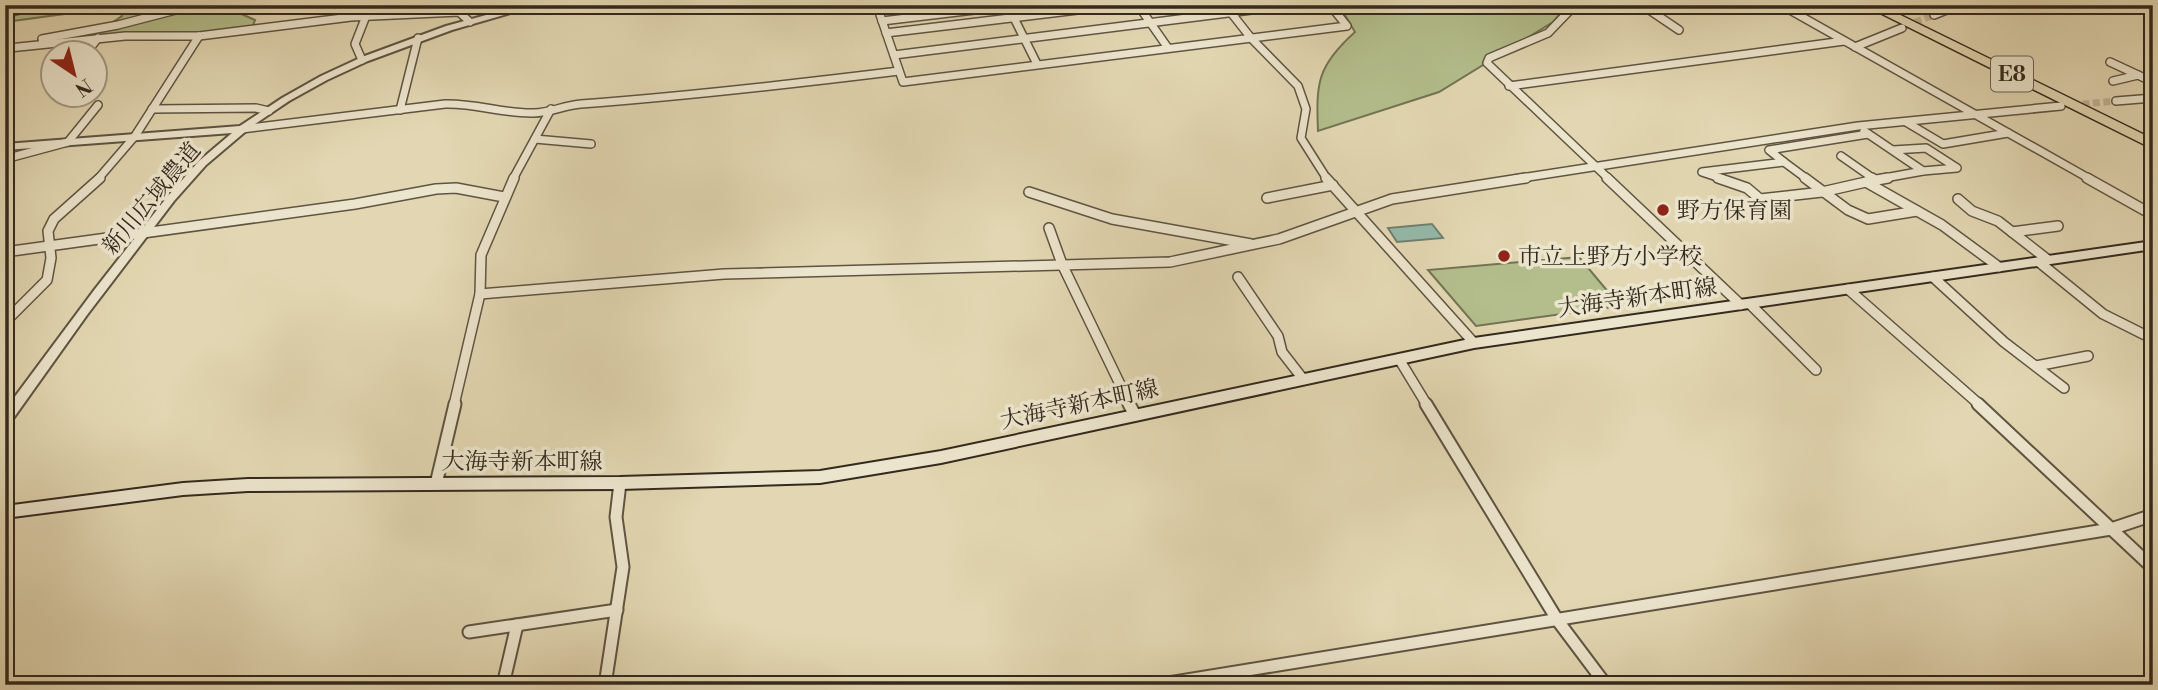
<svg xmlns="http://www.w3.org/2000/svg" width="2158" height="690" font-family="'Libre Bodoni','Noto Serif JP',serif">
  <rect width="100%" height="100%" fill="#e2d7b2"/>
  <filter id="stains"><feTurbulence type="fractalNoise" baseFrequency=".00286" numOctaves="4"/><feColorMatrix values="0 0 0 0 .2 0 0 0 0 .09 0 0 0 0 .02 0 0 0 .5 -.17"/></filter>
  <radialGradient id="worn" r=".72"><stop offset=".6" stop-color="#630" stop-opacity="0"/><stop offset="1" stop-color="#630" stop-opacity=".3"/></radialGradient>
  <g fill="#b3be8c" stroke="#737454" stroke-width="2">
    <path d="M5 5H131L5 22Z"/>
    <path d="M141 5H221L255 20 252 28 202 34 91 37 122 16 120 10Z"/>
    <path d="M1339 5H1568L1553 22 1439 92 1318 131C1316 83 1317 66 1355 32Z"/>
    <path d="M1579 257 1620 306 1476 326 1428 270Z"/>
  </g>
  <path fill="#95baaa" stroke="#6e8072" stroke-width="2" d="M1432 224 1443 238 1397 242 1388 228Z"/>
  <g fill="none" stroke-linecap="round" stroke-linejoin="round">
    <g stroke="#bfb494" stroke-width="7" stroke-dasharray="7 3.5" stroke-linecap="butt">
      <path d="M1905 26 1934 15"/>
      <path d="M2072 105 2116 101"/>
    </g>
    <g stroke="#5f5442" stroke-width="10">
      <g id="minor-far2">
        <path d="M1138 5 1168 48"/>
        <path d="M1225 5 1251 38 1298 86 1306 109 1301 138 1327 179"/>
        <path d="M1575 5 1548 33 1489 58 1487 63 1609 179"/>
        <path d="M1642 5 1679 30"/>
        <path d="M1781 5 2090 179"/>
        <path d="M877 6 903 82 1347 26 1330 5"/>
        <path d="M1934 15 1959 5"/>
        <path d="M882 21 1008 6 1037 64"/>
        <path d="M886 33 1119 5"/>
        <path d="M42 39 118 25 195 5"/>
        <path d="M1855 47 1902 28"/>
        <path d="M9 48 125 36H199L351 17 459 12 470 22"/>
        <path d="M87 52 98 38"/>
        <path d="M894 55 1291 5"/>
        <path d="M362 60 355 44 366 16"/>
        <path d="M2110 62 2153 82"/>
        <path d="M46 71 52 69"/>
        <path d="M2113 81 2138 75"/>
        <path d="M1509 86 1844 41"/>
        <path d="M2116 101 2153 98"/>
        <path d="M152 109 256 108 269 111"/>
        <path d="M400 110 418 38"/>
        <path d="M1906 122 1943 144 2008 133"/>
        <path d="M242 129 445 104C476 103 503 114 534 113 550 113 565 105 581 104 688 96 793 84 899 71"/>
        <path d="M1864 131 1923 171 1879 179"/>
        <path d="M535 139 591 144"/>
        <path d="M1893 150 1926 148 1957 168 1923 171"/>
        <path d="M1841 156 1874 179"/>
        <path d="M5 159 68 142 98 105"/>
        <path d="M1784 162 1807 179"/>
        <path d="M98 179 135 136 199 36"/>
        <path d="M513 179 551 109"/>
        <path d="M1515 179 1858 126 2061 106"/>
        <path d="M1723 179 1702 172 1784 162 1769 150 1868 134"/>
      </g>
    </g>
    <g stroke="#5f5442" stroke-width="12">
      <g id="minor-far1">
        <path d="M1326 178 1474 343"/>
        <path d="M1607 178 1741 305"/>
        <path d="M1718 178 1747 188 1760 199 1822 192 1866 182"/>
        <path d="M1805 178 1848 210 1868 219 1917 211"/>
        <path d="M1872 178 1875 180"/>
        <path d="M1888 178 1866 182 1942 225 1999 267"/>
        <path d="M2087 178 2153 215"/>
        <path d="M1029 192 1112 219 1251 244"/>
        <path d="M1267 198 1333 185"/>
        <path d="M1958 199 1972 211 1998 221 2048 260"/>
        <path d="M1049 228 1062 264 1130 405"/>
        <path d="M2012 232 2058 226"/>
        <path d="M5 252 355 204 436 189 456 188 504 197"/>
        <path d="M2039 262 2103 314 2153 339"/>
        <path d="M1238 277 1278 336 1282 352 1303 379"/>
        <path d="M1933 277 2004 342 2064 388"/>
        <path d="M1848 289 1980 405"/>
        <path d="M480 294 724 274 1170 262 1279 239 1392 199 1526 178"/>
        <path d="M1750 304 1816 370"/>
        <path d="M5 322 47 280 51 258 48 231 54 219 100 178"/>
        <path d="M1399 359 1427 405"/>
        <path d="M2036 366 2088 356"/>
        <path d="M454 405 480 294 481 255 514 178"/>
      </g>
    </g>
    <g stroke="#5f5442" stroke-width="15">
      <g id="minor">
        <path d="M1129 404 1135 415"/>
        <path d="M1426 404 1558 621 1606 685"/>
        <path d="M1978 404 2153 568"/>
        <path d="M436 484 455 404"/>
        <path d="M469 632 617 610"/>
        <path d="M503 685 517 625"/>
        <path d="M605 685 623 567 616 517 620 483"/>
        <path d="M1156 685 2111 529 2153 515"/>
      </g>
    </g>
    <g stroke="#5f5442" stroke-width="4">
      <g id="tertiary">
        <path d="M34 5H49L5 17V12Z"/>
        <path d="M523 5H538L452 30 368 61 327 80 289 101 252 126 206 165 174 201 87 315 10 423 5 425V410L95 289 167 197 199 161 232 133 5 150V144L240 126 282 98 321 76 362 57 446 26Z"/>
      </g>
    </g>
    <g stroke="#33291d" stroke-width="4">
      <path id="secondary" d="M2153 241V249L1474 348 941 463 820 483 620 489 248 491 183 495 5 518V506L183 483 248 479 620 477 820 471 941 451 1474 338Z"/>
    </g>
    <g stroke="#33291d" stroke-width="3">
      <path id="motorway" d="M1864 5H1880L2153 139V149Z"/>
    </g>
    <use href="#minor-far2" stroke="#ece5cd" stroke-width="7"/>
    <use href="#minor-far1" stroke="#ece5cd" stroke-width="9"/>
    <use href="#minor" stroke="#ece5cd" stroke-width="11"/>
    <use href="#tertiary" fill="#ece5cd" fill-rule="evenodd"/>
    <use href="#secondary" fill="#ece5cd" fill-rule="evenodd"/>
    <use href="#motorway" fill="#e2d7b2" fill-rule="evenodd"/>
  </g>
  <g fill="#8f2418" stroke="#ece5cd" stroke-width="2.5">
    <circle cx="1663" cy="210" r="7"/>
    <circle cx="1504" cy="256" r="7"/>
  </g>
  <g text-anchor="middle" stroke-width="7" stroke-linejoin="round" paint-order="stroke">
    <rect fill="#ece5cd" stroke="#6a6152" stroke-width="2" x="1991" y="56.5" width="42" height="35" rx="5"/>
    <g font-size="21" font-weight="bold" fill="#33291d">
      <text x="2012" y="81">E8</text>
    </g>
    <g font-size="23" fill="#33291d" stroke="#ece5cd">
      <text transform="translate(151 198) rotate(-50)" y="8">新川広域農道</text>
      <text transform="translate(1637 297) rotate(-8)" y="8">大海寺新本町線</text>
      <text transform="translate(1079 404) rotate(-12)" y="8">大海寺新本町線</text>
      <text x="522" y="469">大海寺新本町線</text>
    </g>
    <g font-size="23" fill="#33291d" stroke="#ece5cd" text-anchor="start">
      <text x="1677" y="218">野方保育園</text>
      <text x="1518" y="264">市立上野方小学校</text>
    </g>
  </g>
  <rect width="2158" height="690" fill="none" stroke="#e2d7b2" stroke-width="28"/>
  <rect x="7" y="7" width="2144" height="676" fill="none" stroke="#33291d" stroke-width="3.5"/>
  <rect x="14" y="14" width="2130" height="662" fill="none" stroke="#33291d" stroke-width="2"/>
  <g transform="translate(74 74) rotate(145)"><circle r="33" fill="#ece5cd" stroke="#a29a87" stroke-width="2"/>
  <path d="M0-5L12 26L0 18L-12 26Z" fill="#8f2418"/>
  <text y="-10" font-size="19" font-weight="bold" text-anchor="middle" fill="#33291d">N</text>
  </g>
  <rect width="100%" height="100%" filter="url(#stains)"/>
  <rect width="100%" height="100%" fill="url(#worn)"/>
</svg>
